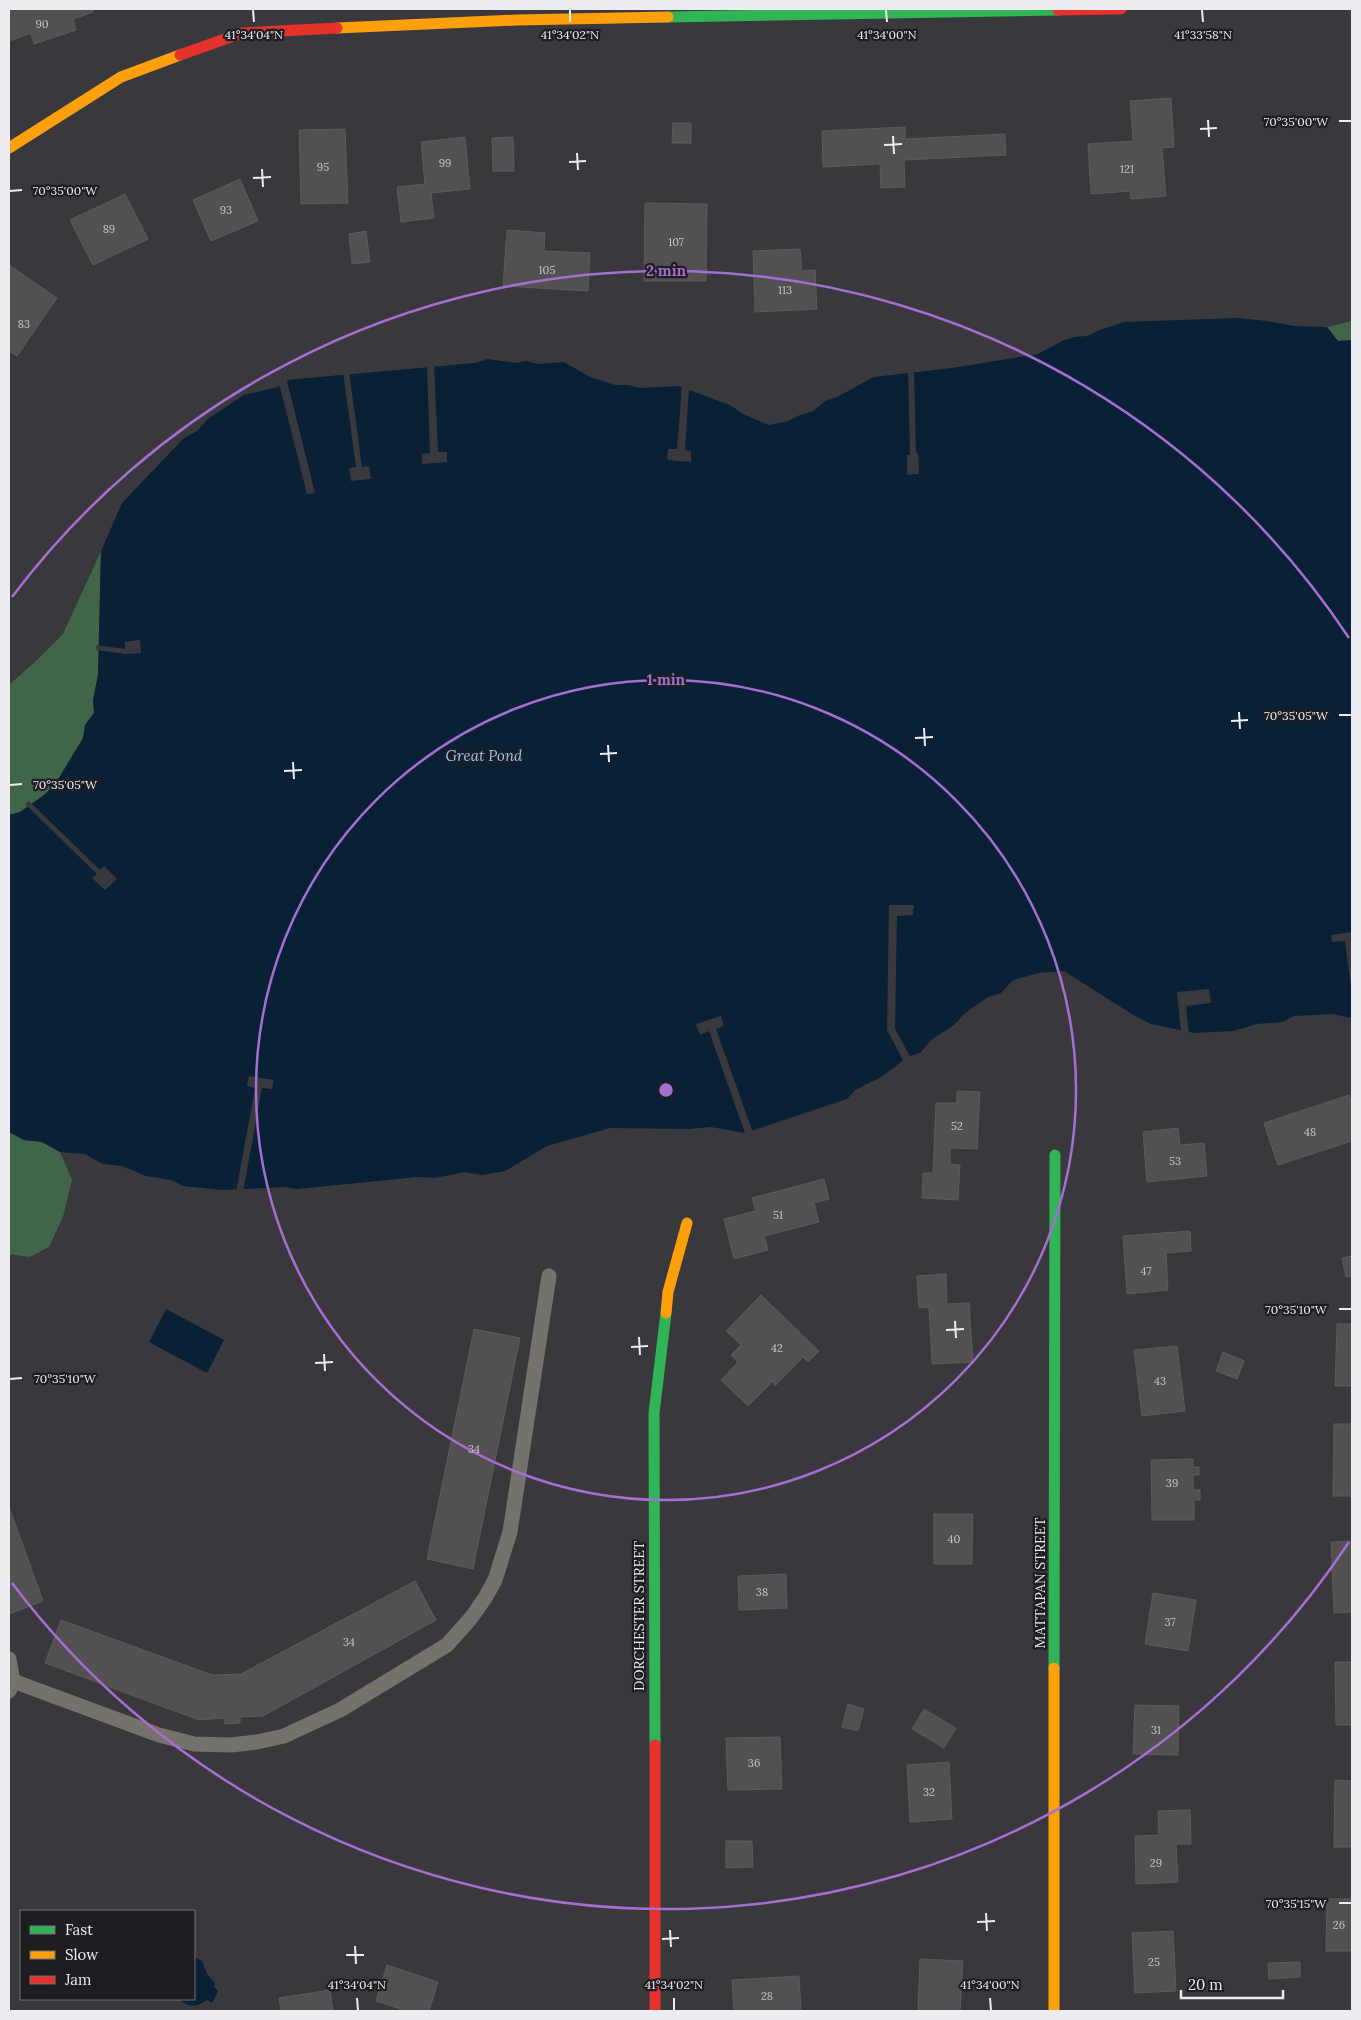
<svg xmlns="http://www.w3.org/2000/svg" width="1361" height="2020" font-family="Lora,serif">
  <rect width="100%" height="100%" fill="#38383d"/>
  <g fill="#416549">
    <path d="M1352 321V340L1338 341 1327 327Z"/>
    <path d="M101 551 98 675 93 700 94 713 85 725 83 738 56 783 44 795 20 812 9 815V685L38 659 63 634Z"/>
    <path d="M9 1132 24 1140 42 1142 60 1152 72 1180 63 1217 49 1247 30 1257 9 1254Z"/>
  </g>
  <g fill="#0a2035">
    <path d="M1238 318 1267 321 1294 326 1327 327 1338 341 1352 340V1018L1332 1014 1294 1016 1282 1022 1257 1024 1233 1031 1194 1033 1151 1024 1135 1016 1064 971 1038 973 1013 980 1001 993 988 997 965 1013 954 1025 931 1040 920 1053 907 1057 883 1076 855 1090 847 1099 745 1133 711 1127 689 1129 610 1128 547 1146 505 1171 482 1175 464 1172 435 1178 417 1177 297 1189 285 1187 222 1190 183 1186 171 1180 146 1176 122 1166 103 1164 85 1154 60 1152 42 1142 24 1140 9 1132V815L20 812 44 795 56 783 83 738 85 725 94 713 93 700 98 675 101 551 122 503 184 438 197 431 208 419 244 395 278 387 286 380 475 363 488 359 515 363 526 361 538 364 564 362 590 377 615 385H628L640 388 678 386 730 405 743 414 769 425 788 421 800 415 813 411 825 401 837 397 874 377 952 368 1038 354 1062 341 1074 337 1087 336 1100 330 1124 322Z"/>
    <path d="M166 1309 224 1340 207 1373 149 1342Z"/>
    <path d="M194 1957 202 1961 207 1974 215 1983 214 1987 218 1991 212 2003 207 2000C199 2007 186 2008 180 1999H194Z"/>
  </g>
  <g fill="#38383d">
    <path d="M434 364 438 452H447V462L422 464V454L430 453 427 365Z"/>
    <path d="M914 369 916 453H918L919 474 907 475V455H910L908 370Z"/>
    <path d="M349 371 362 467 369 466 371 479 351 481 349 468 356 467 343 372Z"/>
    <path d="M285 377H286L315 493 307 494 279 383Z"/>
    <path d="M682 385 689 388 685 450 691 451V462L667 460 668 449H677Z"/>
    <path d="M140 640 141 653 126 654 96 650V645L125 649V642Z"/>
    <path d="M29 801 100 870 104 866 117 879 105 890 92 878 97 874 25 804Z"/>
    <path d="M889 905H914L913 915 897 916 895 1029 911 1058 904 1062 887 1030Z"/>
    <path d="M1352 932 1351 941 1352 995 1345 941 1332 942 1331 935Z"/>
    <path d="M1209 989 1211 1003 1186 1006 1189 1034 1181 1032 1177 992Z"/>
    <path d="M721 1016 724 1026 716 1029 753 1133 746 1136 709 1031 700 1035 696 1024Z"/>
    <path d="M249 1076 274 1080 272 1089 262 1088 243 1192H236L255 1088 247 1086Z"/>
  </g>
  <g fill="#535052" stroke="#5c5a5a">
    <path d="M9 9H92L93 12 73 19 76 30 34 44 31 33 9 41Z"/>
    <path d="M1171 98 1174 147 1162 148 1166 196 1131 199 1130 191 1091 194 1088 144 1133 141 1130 101Z"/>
    <path d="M673 123H691V143H672Z"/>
    <path d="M905 127V139L1005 134 1006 155 904 160 905 187 881 188 880 164 823 167 822 131Z"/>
    <path d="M345 129 348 203 301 204 299 130Z"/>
    <path d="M465 137 470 189 431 193 434 218 401 222 397 187 425 184 421 142Z"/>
    <path d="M513 137 514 171H493L492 138Z"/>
    <path d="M240 179 258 221 211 241 193 200Z"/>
    <path d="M125 194 148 239 93 265 70 220Z"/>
    <path d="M645 203 707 204 706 281H644Z"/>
    <path d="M507 230 545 233 544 251 590 253 588 291 503 286Z"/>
    <path d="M366 231 370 262 352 264 349 234Z"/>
    <path d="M800 249 802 271 815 270 817 309 755 312 753 251Z"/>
    <path d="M9 265 57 298 17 356 9 351Z"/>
    <path d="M957 1091 980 1092 977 1149 950 1148V1164L960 1165 958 1200 922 1198 923 1173H933L936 1103H957Z"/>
    <path d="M1349 1095 1352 1105V1141L1278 1165 1264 1123Z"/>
    <path d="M1178 1128 1180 1145 1204 1143 1207 1176 1147 1182 1143 1132Z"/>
    <path d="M824 1179 829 1199 814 1203 819 1222 764 1236 768 1250 734 1259 724 1219 756 1211 752 1198Z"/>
    <path d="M1190 1231 1191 1251 1166 1253 1168 1290 1127 1294 1123 1236Z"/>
    <path d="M1352 1256V1276L1346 1277 1342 1258Z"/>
    <path d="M946 1274 947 1304 969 1303 973 1362 932 1364 929 1307 919 1308 917 1276Z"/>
    <path d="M761 1295 819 1351 808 1362 803 1357 775 1386 773 1381 748 1406 721 1380 738 1362 731 1355 741 1345 726 1331Z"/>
    <path d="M1337 1324H1352V1386H1335Z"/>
    <path d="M474 1329 520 1338 473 1569 427 1559Z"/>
    <path d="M1177 1346 1185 1411 1142 1416 1134 1350Z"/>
    <path d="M1223 1352 1244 1361 1237 1379 1216 1371Z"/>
    <path d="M1334 1424H1352V1496H1333Z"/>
    <path d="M1193 1459V1467H1199V1475H1193V1490H1200V1500H1194V1520H1152L1151 1460Z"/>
    <path d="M9 1507 43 1601 9 1614Z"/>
    <path d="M934 1514H973L972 1564H934Z"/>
    <path d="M1352 1541V1612L1334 1613 1331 1542Z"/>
    <path d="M786 1574 787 1608 739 1610 738 1576Z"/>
    <path d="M415 1581 436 1620 263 1716 240 1717V1723L225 1724 224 1718 199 1720 45 1663 61 1620 212 1675 241 1674Z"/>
    <path d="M1153 1593 1196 1600 1188 1651 1145 1644Z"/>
    <path d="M1335 1662H1352V1725H1336Z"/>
    <path d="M848 1704 864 1709 858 1731 842 1727Z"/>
    <path d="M1135 1705 1179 1706 1178 1755 1133 1754Z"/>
    <path d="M924 1709 956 1728 944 1748 912 1729Z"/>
    <path d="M780 1737 782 1789 728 1790 726 1738Z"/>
    <path d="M949 1762 952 1819 910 1822 907 1765Z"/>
    <path d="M1335 1780 1352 1781V1847H1334Z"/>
    <path d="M1190 1810 1191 1844H1176L1178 1882 1136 1884 1135 1836 1159 1835 1158 1811Z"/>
    <path d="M726 1841H752L753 1867 726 1868Z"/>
    <path d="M1327 1899H1352V1951H1326Z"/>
    <path d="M1173 1931 1176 1991 1135 1993 1132 1933Z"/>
    <path d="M920 1959 963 1961 960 2011H918Z"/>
    <path d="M1300 1962V1977L1269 1979 1268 1963Z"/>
    <path d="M387 1965 438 1982 429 2011H407L376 2001Z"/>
    <path d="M799 1976 801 2011H734L732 1980Z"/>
    <path d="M330 1990 333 2011H281L279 1998Z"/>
  </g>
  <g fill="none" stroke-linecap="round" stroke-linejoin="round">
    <g stroke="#75716b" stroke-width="15">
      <path d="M9 1659 13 1681 9 1691"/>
      <path d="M13 1681 159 1735 194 1744 231 1745 257 1742 284 1736 340 1710 447 1645 471 1618 485 1598 495 1580 510 1532 549 1276"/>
    </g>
    <g stroke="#30b455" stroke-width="11">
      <path d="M668 17 1058 10"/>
      <path d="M1054 1668 1055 1155"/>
      <path d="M655 1745 654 1413 666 1313"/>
    </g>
    <g stroke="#ff9f0a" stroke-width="11">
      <path d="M337 28 517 20 668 17"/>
      <path d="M9 148 121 77 180 55"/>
      <path d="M666 1313 668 1292 687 1223"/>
      <path d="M1054 2011V1668"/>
    </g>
    <g stroke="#e5322d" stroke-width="11">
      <path d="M1058 10 1121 9"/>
      <path d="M180 55 242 33 337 28"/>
      <path d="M655 1745V2011"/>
    </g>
  </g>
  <path fill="none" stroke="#ececf3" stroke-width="2" d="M253 10 254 22M570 10V22M886 10 887 22M1202 10 1203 22M1208 120 1209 137M1339 121H1351M1200 129 1217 128M893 136 894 154M884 145 902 144M577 153 578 170M569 162 586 161M262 169 263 187M253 178 271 177M10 191 22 190M1239 712 1240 729M1339 715H1351M1231 721 1248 720M924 728 925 746M915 738 933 737M608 745 609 762M600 754 617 753M293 762 294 779M284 771 302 770M10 785 22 784M1339 1309H1351M955 1321 956 1338M946 1330 964 1329M639 1337 640 1355M631 1347 648 1346M324 1354 325 1371M315 1363 333 1362M10 1379 22 1378M1339 1903H1351M986 1913 987 1931M977 1922 995 1921M670 1930 671 1947M662 1939 679 1938M355 1946 356 1964M346 1955H364M357 1998 358 2010M674 1998V2010M990 1998 991 2010"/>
  <g fill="none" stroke="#a36fd1" stroke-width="2.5">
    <circle cx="666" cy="1090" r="410"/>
    <path d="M1349 1542A819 819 0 0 1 12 1583M12 597A819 819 0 0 1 1349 638"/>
  </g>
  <g text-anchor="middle" stroke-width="4.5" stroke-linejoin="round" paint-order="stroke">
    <g font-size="11" fill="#c6c5cb">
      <text x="42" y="28">90</text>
      <text x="445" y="167">99</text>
      <text x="323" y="171">95</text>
      <text x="1127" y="173">121</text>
      <text x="226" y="214">93</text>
      <text x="109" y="233">89</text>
      <text x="676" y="246">107</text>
      <text x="547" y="274">105</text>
      <text x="785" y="294">113</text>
      <text x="24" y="328">83</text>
      <text x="957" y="1130">52</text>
      <text x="1310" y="1136">48</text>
      <text x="1175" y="1165">53</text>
      <text x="778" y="1219">51</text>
      <text x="1146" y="1275">47</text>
      <text x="777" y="1352">42</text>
      <text x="1160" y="1385">43</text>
      <text x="474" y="1453">34</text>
      <text x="1172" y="1487">39</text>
      <text x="954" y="1543">40</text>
      <text x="762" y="1596">38</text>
      <text x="1170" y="1626">37</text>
      <text x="349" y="1646">34</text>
      <text x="1156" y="1734">31</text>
      <text x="754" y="1767">36</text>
      <text x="929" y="1796">32</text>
      <text x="1156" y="1867">29</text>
      <text x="1339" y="1929">26</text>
      <text x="1154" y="1966">25</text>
      <text x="767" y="2000">28</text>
    </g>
    <g font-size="14" fill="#ececf3" stroke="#1e1e22">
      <text transform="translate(1040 1583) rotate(-90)" y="5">MATTAPAN STREET</text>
      <text transform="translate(639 1616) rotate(-90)" y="5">DORCHESTER STREET</text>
    </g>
    <g font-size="15" font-style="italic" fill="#8fc6fa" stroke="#1e1e22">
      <text x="484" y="761">Great Pond</text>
    </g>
  </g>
  <g font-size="12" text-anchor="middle" fill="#ececf3" stroke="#1e1e22" stroke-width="4.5" stroke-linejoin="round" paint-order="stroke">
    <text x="254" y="39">41°34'04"N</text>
    <text x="570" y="39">41°34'02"N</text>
    <text x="887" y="39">41°34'00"N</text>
    <text x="1203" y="39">41°33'58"N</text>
    <text x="1296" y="126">70°35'00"W</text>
    <text x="65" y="195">70°35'00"W</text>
    <text x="1296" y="720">70°35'05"W</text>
    <text x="65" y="789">70°35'05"W</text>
    <text x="1296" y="1314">70°35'10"W</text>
    <text x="65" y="1383">70°35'10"W</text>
    <text x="1296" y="1908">70°35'15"W</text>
    <text x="357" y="1989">41°34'04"N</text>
    <text x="674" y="1989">41°34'02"N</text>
    <text x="990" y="1989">41°34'00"N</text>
  </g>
  <circle cx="666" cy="1090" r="8" fill="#a36fd1" stroke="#1e1e22" stroke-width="2.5"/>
  <g font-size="15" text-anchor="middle" font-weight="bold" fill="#a36fd1" stroke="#1e1e22" stroke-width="4.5" stroke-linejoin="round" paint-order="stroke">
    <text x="666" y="276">2 min</text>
    <text x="666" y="685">1 min</text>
  </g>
  <rect width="1361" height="2020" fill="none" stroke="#ececf3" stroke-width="20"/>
  <rect x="20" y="1910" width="175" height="90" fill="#1e1e22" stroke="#707076"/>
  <rect x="30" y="1926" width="25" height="8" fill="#30b455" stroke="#707076"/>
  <text x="65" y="1935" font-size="15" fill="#ececf3">Fast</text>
  <rect x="30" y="1951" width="25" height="8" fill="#ff9f0a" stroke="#707076"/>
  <text x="65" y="1960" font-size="15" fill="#ececf3">Slow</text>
  <rect x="30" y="1976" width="25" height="8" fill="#e5322d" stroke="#707076"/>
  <text x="65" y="1985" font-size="15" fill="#ececf3">Jam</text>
  <path d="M1181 1990v8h102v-8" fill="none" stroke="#ececf3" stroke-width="2.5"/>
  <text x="1188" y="1990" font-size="15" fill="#ececf3" stroke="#1e1e22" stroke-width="4" paint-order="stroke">20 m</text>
</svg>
